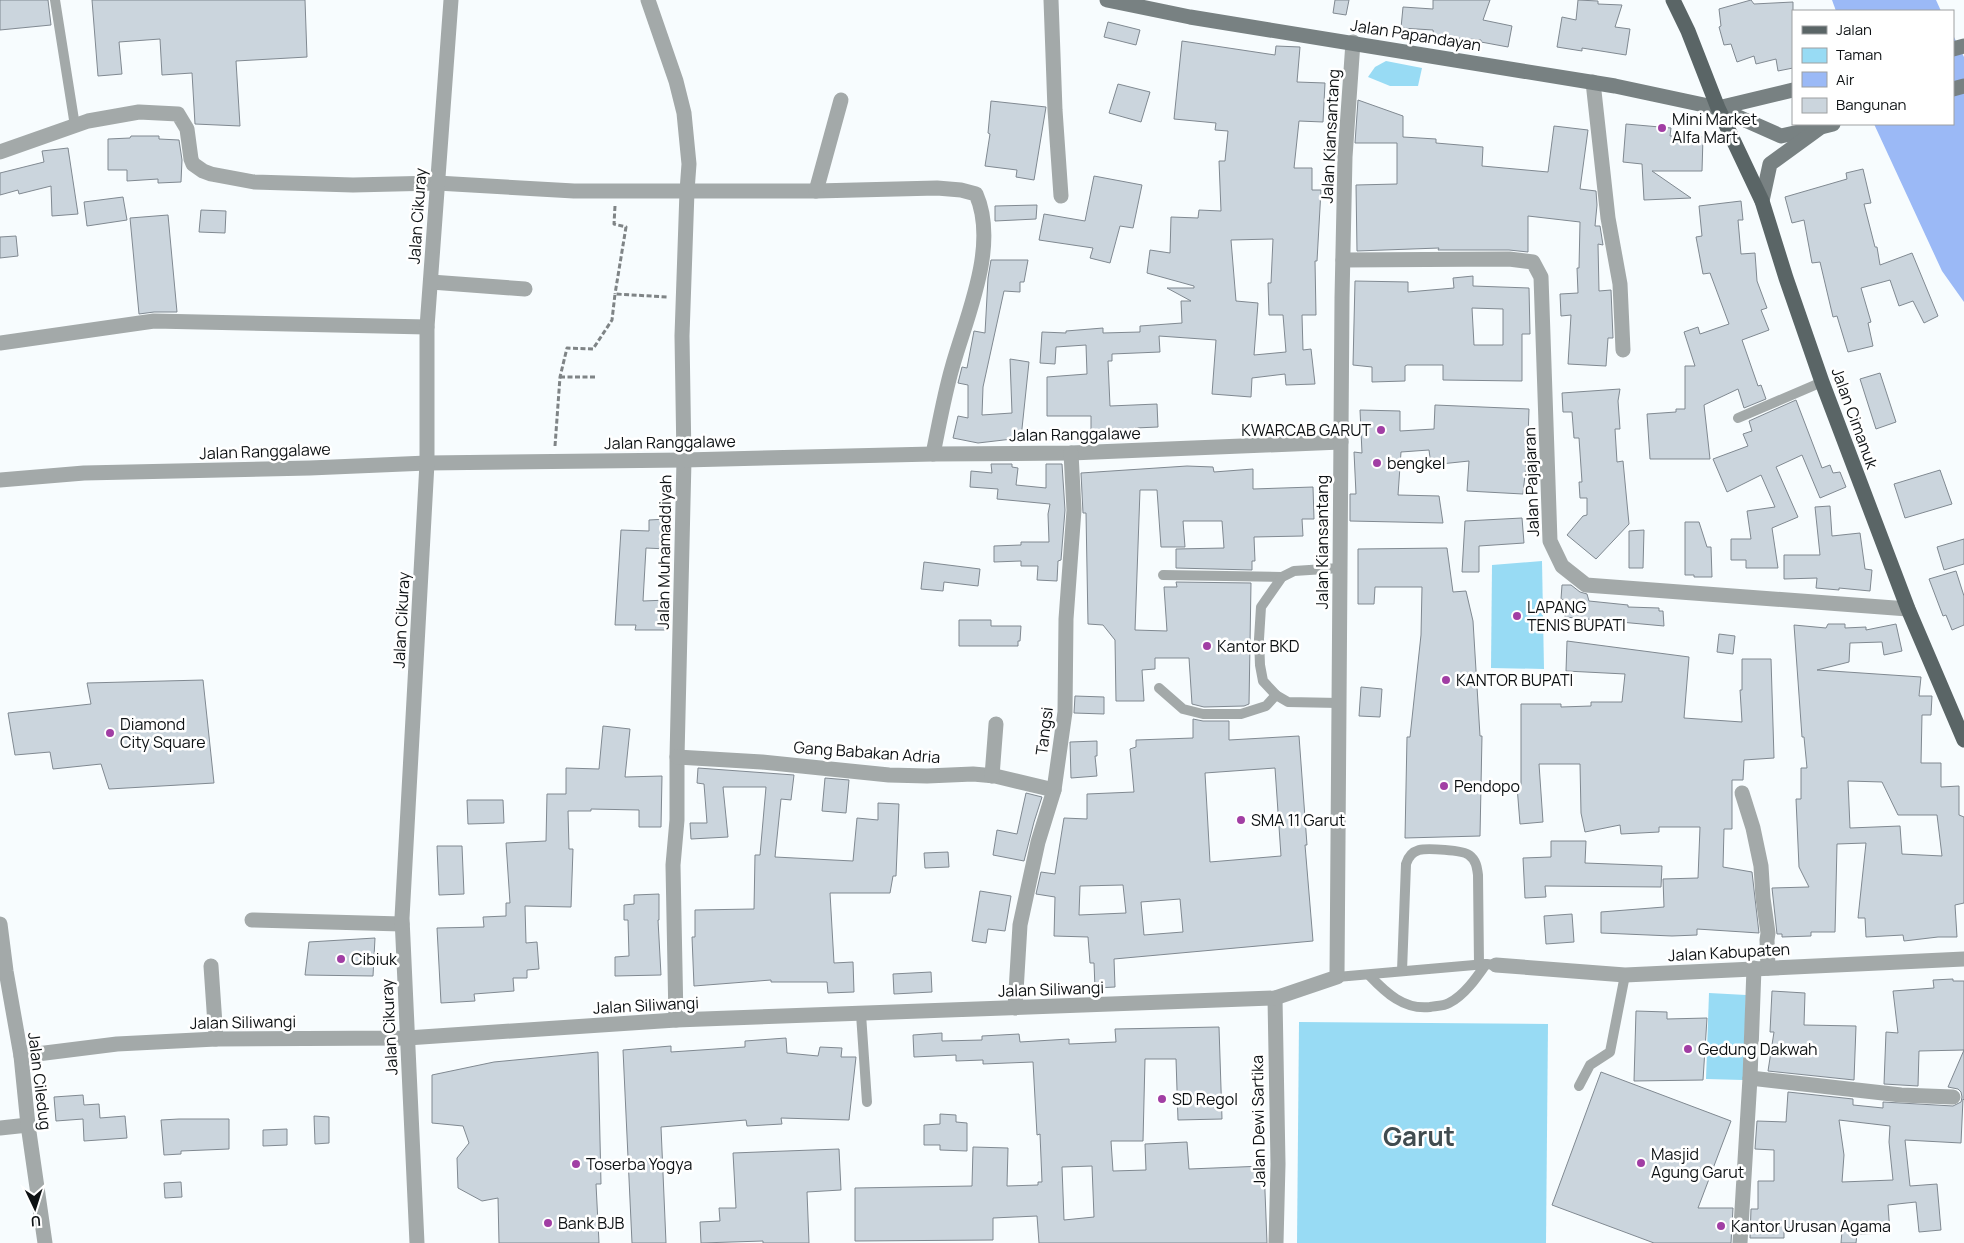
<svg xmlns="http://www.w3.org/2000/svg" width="1964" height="1243" font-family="Manrope,sans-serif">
  <rect width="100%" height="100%" fill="#f7fcfe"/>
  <g fill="#98dbf4">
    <path d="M1386 61 1422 68 1418 86H1390L1368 77 1375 67Z"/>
    <path d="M1542 561 1544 669 1491 668 1492 565Z"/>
    <path d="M1709 993 1746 995 1743 1080 1706 1079Z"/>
    <path d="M1299 1022 1548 1024 1546 1243H1297Z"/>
  </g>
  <g fill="#9bb9f6">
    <path d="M1832 0H1936L1941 11H1836Z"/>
    <path d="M1953 35 1964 57V302L1942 271 1874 124H1953Z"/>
  </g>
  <g fill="#cbd5dd" stroke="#808991" fill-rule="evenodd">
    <path d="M0 0H48L51 25 0 30Z"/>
    <path d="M92 0H305L307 57 236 61 240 126 195 124 192 73 162 75 160 39 119 42 122 74 98 76Z"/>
    <path d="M1335 0H1349L1346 15 1333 13Z"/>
    <path d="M1433 0H1490L1483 20 1512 26 1508 47 1481 42V40L1443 37H1434L1433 30 1401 28 1403 7 1433 9Z"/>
    <path d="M1578 0 1598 1V4L1622 5 1615 27 1630 29 1626 55 1582 48V51L1557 47 1562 17 1576 20Z"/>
    <path d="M1751 0 1754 4 1793 2V68L1778 71 1776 59 1756 64 1754 56 1737 62 1731 44 1724 45 1719 27 1721 26 1719 9Z"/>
    <path d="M1108 22 1140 30 1136 45 1104 37Z"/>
    <path d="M1182 41 1275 55 1276 46 1300 47 1297 82 1325 83 1323 122 1299 121 1294 168H1312V190H1321L1317 261H1315L1316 315H1302L1303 350 1311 349 1315 384 1286 385 1285 374 1252 378 1251 397 1212 394 1216 340 1159 336 1160 352 1112 354V361H1108L1110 406 1157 404 1158 427 1135 428 1136 432 1091 434V416H1047V377L1087 374 1086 345 1056 347 1055 364 1040 363 1042 332 1066 333V331L1103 328V333L1140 332V326L1182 323 1181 301H1191L1167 288H1194V286L1147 273 1150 250 1170 253 1171 217 1198 218 1199 210 1221 211 1219 161H1225L1228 131 1215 130 1216 123 1174 119ZM1273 239 1271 283H1268L1269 315H1283L1286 352 1254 355 1258 303 1236 301 1231 240Z"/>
    <path d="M1118 84 1150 92 1141 122 1109 113Z"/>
    <path d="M1358 100 1403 116V137L1436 139V143L1483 147 1482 166 1548 172 1554 126 1588 130 1580 189 1596 191 1597 205 1595 226H1600L1603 245 1598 244 1599 291 1611 290 1613 338H1608L1606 366 1568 364 1571 315 1561 316 1560 294 1578 293 1577 268H1579L1580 222 1528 216V252L1509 250H1438L1439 248 1357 251 1356 185 1397 184V143H1355Z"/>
    <path d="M991 101 1046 107 1034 180 1016 177 1017 170 985 166 990 134 988 133Z"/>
    <path d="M1626 124 1671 128 1670 136 1703 137 1702 171H1652L1691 198 1644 200 1642 164 1623 162Z"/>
    <path d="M131 136H159V139L179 140 182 160 181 182 158 183V179L127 181V170H108V139L130 138Z"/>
    <path d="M68 148 78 214 52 216 51 186 19 194 18 190 0 195V173L44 162 42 151Z"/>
    <path d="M1863 169 1871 203 1864 204 1875 247H1877L1880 265 1912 253 1938 316 1924 323 1913 301 1899 306 1890 280 1861 288 1871 322 1868 323 1873 346 1848 352 1837 316 1833 317 1820 262 1812 263 1804 220 1792 223 1785 197 1847 179 1846 173Z"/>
    <path d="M1094 176 1142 185 1133 228 1120 226 1110 263 1090 258 1093 248 1039 240 1044 214 1085 221Z"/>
    <path d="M123 197 127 220 87 226 84 202Z"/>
    <path d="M1741 201 1743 220H1738L1741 254 1755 253 1757 281 1767 308 1761 310 1769 330 1742 340 1758 386 1761 385 1766 399 1744 408 1738 389 1704 405 1710 459H1650L1647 414 1676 412V409H1685V366H1695L1684 332 1698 327 1700 334 1729 324 1710 273 1703 274 1696 237 1702 236 1699 206Z"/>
    <path d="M1037 205 1036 219 995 221V206Z"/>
    <path d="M201 210 226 211 225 233 199 232Z"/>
    <path d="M168 215 177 312H154L139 314 130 218Z"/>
    <path d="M16 236 18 256 0 258V237Z"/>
    <path d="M991 260H1028L1024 282H1020V292L1004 291 983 387 982 415 1012 413 1010 359 1029 362 1021 438 978 443 953 438 958 416 968 418V385L958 383 962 367 967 368 974 331 985 333 988 278Z"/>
    <path d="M1473 276V286L1529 288 1530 334H1522V381L1443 380V365H1407L1405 366V381L1372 382V367L1353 365 1355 281 1408 282V292L1454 288 1453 278ZM1472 308 1503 309V345H1474Z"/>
    <path d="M1880 373 1896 422 1876 429 1860 379Z"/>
    <path d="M1620 389 1618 401 1620 429H1615L1617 462 1623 461 1629 524 1596 559 1567 535 1583 516 1587 515V498H1580L1579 482H1582L1579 438H1574L1572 412H1563L1562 393Z"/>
    <path d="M1796 400 1822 468 1830 465 1833 473 1840 472 1846 487 1820 498 1802 455 1776 467 1798 517 1772 528 1778 568H1746V560H1731V539H1751L1747 511 1775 507 1761 475 1727 492 1713 459 1748 446 1743 434 1752 431 1749 421Z"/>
    <path d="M1435 405 1529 409 1528 439H1526L1527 455 1523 494 1467 491 1469 461 1431 465 1429 450 1401 452 1398 495 1439 496 1443 523 1350 521V494H1356L1354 452 1362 453 1360 410 1400 411V431L1434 429Z"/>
    <path d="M991 464H1012V467L1018 468 1016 485 1046 488V464H1062L1065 510 1061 560 1058 561 1057 581 1037 580 1038 566H1021V561L994 562V546L1021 545V542H1049L1048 514 1050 504 997 499 998 489 970 487 971 471 992 473Z"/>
    <path d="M1187 466 1213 467 1214 472 1253 469V489L1313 487 1314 519H1302L1303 536 1254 537 1255 561H1252V570L1176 568V549L1224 548 1222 521H1183L1185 547H1161L1157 490H1140L1135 630 1167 631 1164 587H1177L1176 582 1251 583 1249 704 1244 706 1204 707 1192 704 1189 658H1155V669L1142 670 1144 701H1116L1115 640 1103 625 1088 624 1086 513H1083L1081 473Z"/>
    <path d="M1940 470 1952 504 1905 518 1894 484Z"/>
    <path d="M1830 506 1832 536 1860 533 1865 569 1872 570 1870 591 1839 588V590L1816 588 1817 578 1784 579V555H1820L1815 507Z"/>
    <path d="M1522 518 1524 543 1479 546V572H1462L1465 521Z"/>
    <path d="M667 519V549L646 548 643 601 668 600 667 630H635L636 625H615L621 530 649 531V520Z"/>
    <path d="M1685 522H1699L1707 547H1711L1712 577H1694V575H1685Z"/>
    <path d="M1644 530 1643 568H1629V531Z"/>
    <path d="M1964 539V564L1944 570 1937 547Z"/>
    <path d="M1447 548 1453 592 1466 591 1473 621 1480 736H1482L1480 836 1405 838 1407 737H1410L1421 635 1422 587H1375L1374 604H1358V549Z"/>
    <path d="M924 562 980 569 978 586 944 582 943 591 921 589Z"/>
    <path d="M1956 571 1964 596V625L1952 630 1946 615 1943 616 1929 579Z"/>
    <path d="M1562 585H1571L1580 592 1587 594 1589 601 1628 605V607L1659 608V611H1663L1664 626 1565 617V600L1561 599Z"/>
    <path d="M959 620H991V626H1021L1020 641H1018V646H959Z"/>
    <path d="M1828 624H1845V628L1866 627V630L1896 624 1902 651 1884 655 1882 642 1850 643 1849 662 1817 670 1921 677 1919 696H1932L1931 715H1922L1921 763H1941V787L1959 786V815L1964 817V903L1955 905 1957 937H1938L1904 941 1903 935 1866 937 1865 918H1858L1866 843 1837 844 1835 932H1811V936L1782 937V934H1777L1772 888 1809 887 1799 867 1796 799H1801V768H1807L1804 737H1802L1794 625 1826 628ZM1848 781 1882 782 1898 815H1937L1942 856 1902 854 1900 826 1850 828Z"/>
    <path d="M1719 634 1735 636 1733 654 1717 652Z"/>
    <path d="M1567 641 1689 657 1684 718 1742 722 1740 690H1742V659H1771L1774 758 1744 760 1743 780H1732V829H1724L1723 867 1752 872 1759 933 1697 929V935L1672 936 1601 933V912L1664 907 1663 879 1698 878 1700 827H1659V832L1621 834 1620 825 1585 832 1581 813 1580 764H1539L1543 822 1520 824 1517 786H1521V704H1561V707L1591 706V702H1622L1625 674 1566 671Z"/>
    <path d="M203 680 214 783 109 789 101 764 53 769 50 752 15 755 8 713 91 704 87 683Z"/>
    <path d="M1361 687 1382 689 1380 717 1359 716Z"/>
    <path d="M1075 696 1104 697V714L1074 713Z"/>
    <path d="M1193 719 1203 721H1229V740L1299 736 1307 845H1305L1313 941 1114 959 1115 987 1095 988 1094 963H1090L1088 937 1054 936 1055 897 1036 894 1041 872 1055 874 1064 818 1087 819V794L1134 792 1130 749 1136 747V740L1193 738ZM1275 768 1281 856 1210 862 1205 773ZM1123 885 1126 913 1079 915 1080 886ZM1180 899 1183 932 1144 935 1141 902Z"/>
    <path d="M603 726 630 729 625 777 662 776 661 827H639V810L591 809V811H568L569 849H573L571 907 525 906 526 943 537 942 539 969 527 970V978H513L514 991 474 994 475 1001 441 1003 437 928 484 927 483 917 506 916V903H510L506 843 546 841 547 794H566V768L599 769Z"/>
    <path d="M1097 741V756H1095L1097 776 1071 778 1070 742Z"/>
    <path d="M698 768 794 775 791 800 781 799 775 857 853 861 857 818 878 820V803L899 804 896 876H893L890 893H830L834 963 853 962 854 992 828 993 827 982H771V980L694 986 692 937H695V910L754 909 755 855H760L766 787H723L728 837 691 839 690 823H707L704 784 697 783Z"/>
    <path d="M825 778 849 780 846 813 822 811Z"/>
    <path d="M1026 793 1042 797 1034 822 1024 861 993 855 997 830 1017 834Z"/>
    <path d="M467 800H503L504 823 468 824Z"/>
    <path d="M1551 841H1586L1585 863 1662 866 1661 887 1545 886 1546 897 1525 898 1523 858 1551 857Z"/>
    <path d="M437 846H462L464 894 439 895Z"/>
    <path d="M948 852 949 867 925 868 924 853Z"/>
    <path d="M980 891 1011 896 1005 931 988 929 986 943 972 941Z"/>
    <path d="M659 894V920H658L661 975 615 976V957L629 956 628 920H624V905L634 904V895Z"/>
    <path d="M1572 914 1574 942 1546 944 1544 916Z"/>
    <path d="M375 938 373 976 305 975 309 942Z"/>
    <path d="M931 972 932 992 894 994 893 974Z"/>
    <path d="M1953 979V981H1964V1100L1963 1099 1961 1143 1905 1140 1910 1186 1937 1184 1941 1230 1919 1232 1916 1202 1888 1205 1890 1233 1857 1234 1856 1243H1841L1842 1231 1784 1227V1238H1750L1751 1209H1758V1181H1774V1150L1755 1149 1757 1121 1786 1122 1788 1092 1853 1099V1105L1883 1108V1102L1953 1106 1961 1102 1962 1097 1961 1092 1958 1089 1948 1087 1964 1050 1919 1051 1918 1086 1884 1084 1886 1032 1898 1033 1893 991 1934 988 1933 980ZM1839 1120 1890 1126 1889 1142 1893 1180 1842 1182 1844 1155Z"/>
    <path d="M1772 991 1805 993 1804 1025 1856 1026 1854 1080 1768 1071 1774 1032H1770Z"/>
    <path d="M1636 1011 1667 1012V1019L1707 1018 1703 1080 1634 1081Z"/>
    <path d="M1219 1027 1222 1119 1178 1120 1176 1059H1145L1143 1141H1111L1113 1171 1146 1170 1145 1144 1187 1142 1189 1169 1264 1166 1267 1243H1039L1037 1216 993 1218V1240L855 1241V1188L972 1186 973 1147 1008 1148 1007 1186 1038 1185V1182H1042L1040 1134 1037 1135 1033 1062 983 1064V1060L956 1061V1055L914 1057 913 1035 942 1033V1041L982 1040V1036L1019 1034 1020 1042 1069 1039V1044L1116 1042 1115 1029ZM1092 1166 1094 1217 1064 1220 1062 1167Z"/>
    <path d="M786 1038 787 1053 818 1056 820 1047 842 1048 841 1057H856L849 1120 781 1118 782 1124 747 1126 746 1120 661 1127 666 1243H632L623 1050 671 1046V1052L745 1047V1041Z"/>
    <path d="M598 1052 601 1184H596L599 1243H499L498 1198 482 1201 458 1188 457 1158 469 1143 463 1126 432 1123V1075L494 1062Z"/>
    <path d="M1601 1072 1731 1121 1698 1208H1733L1731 1243H1654L1552 1205Z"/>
    <path d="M83 1095 84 1105 99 1104 100 1118 125 1116 127 1138 84 1141 83 1119 56 1121 54 1097Z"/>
    <path d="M940 1114 956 1115V1122L967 1123V1151L940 1150V1145H924V1125L940 1124Z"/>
    <path d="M314 1116 329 1117V1143L315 1144Z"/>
    <path d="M179 1119H229V1149L181 1151V1154L164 1155 161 1120Z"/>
    <path d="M287 1129V1145L263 1146V1130Z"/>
    <path d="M839 1149 841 1190 807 1192 809 1243H763V1241L701 1243 700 1222 720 1221 719 1208H736L733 1153Z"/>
    <path d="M181 1182 182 1197 165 1198 164 1183Z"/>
  </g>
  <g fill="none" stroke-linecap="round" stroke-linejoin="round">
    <g stroke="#7f8486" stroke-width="3" stroke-dasharray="5 2.5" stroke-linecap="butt">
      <path d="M615 206 614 224 626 227 615 294"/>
      <path d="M560 377H595"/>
      <path d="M555 446 560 377 567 348 593 349 612 320 615 294 668 297"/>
    </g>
    <g stroke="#a3a9a9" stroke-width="10">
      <path d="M55 0 75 126"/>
      <path d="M1738 418 1822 382"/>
      <path d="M1163 575 1282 577"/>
      <path d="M1159 688 1183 709 1203 714H1241L1266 706 1276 695"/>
      <path d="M1339 703 1288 702 1276 695 1263 681 1260 665 1259 639 1261 607 1282 577 1294 571 1340 568"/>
      <path d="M1402 971 1406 864C1408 857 1412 852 1419 850 1427 848 1463 850 1469 855 1476 860 1477 867 1478 875L1479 965"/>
      <path d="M1369 975C1386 993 1404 1010 1430 1007 1436 1006 1444 1006 1449 1003 1464 996 1477 977 1486 964"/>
      <path d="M1337 977 1486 964 1496 965"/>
      <path d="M861 1014 867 1102"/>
      <path d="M1579 1086 1590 1065 1610 1052 1625 975"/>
    </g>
    <g stroke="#a3a9a9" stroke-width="15">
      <path d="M648 0 676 81 684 113 689 164 687 191 682 336 684 460 677 757V820L673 865 676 1020"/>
      <path d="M1051 0 1055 110 1061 196"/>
      <path d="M1593 82 1608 218 1620 284 1623 350"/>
      <path d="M0 152 88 121 139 112 178 114 187 129 191 159 193 164 203 171 211 174 254 182 353 185 437 183 574 191H816L937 188 961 190 976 194C999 246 966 317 952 368 944 396 939 425 933 454"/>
      <path d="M816 191 841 100"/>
      <path d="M1343 260 1509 259 1533 262 1541 277 1550 541 1562 566 1586 585 1908 609"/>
      <path d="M431 282 525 289"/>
      <path d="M0 343 154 321 427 327"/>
      <path d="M0 480 84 473 310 468 427 463 684 460 933 454 1071 453 1341 442"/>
      <path d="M677 757 762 762 889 775 927 776 973 774 995 776 1054 790"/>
      <path d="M992 776 996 724"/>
      <path d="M1742 793 1753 828 1761 866 1763 898 1768 933 1767 940 1768 968"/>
      <path d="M252 920 402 924"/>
      <path d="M1496 965 1625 975 1964 959"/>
      <path d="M211 966 216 1039"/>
      <path d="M1015 1008 1020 925 1038 842 1054 790 1065 712 1066 619 1074 510 1071 453"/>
      <path d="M1750 1078 1901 1095 1953 1097"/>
      <path d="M0 1128 28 1125"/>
      <path d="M1740 1243 1750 1078 1754 968"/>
    </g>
    <g stroke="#a3a9a9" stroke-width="15">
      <path d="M0 924 6 971 21 1056 28 1125 45 1243"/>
      <path d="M1275 998 1278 1164 1276 1243"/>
      <path d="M21 1056 117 1044 216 1039 407 1038 676 1020 1275 998 1337 977 1342 298 1345 157 1353 42"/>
      <path d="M417 1243 402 918 427 463V327L451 0"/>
    </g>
    <g stroke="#788182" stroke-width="15">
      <path d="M1107 0 1190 17 1615 86 1718 108 1781 136 1821 127"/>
      <path d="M1953 49 1964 46"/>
      <path d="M1953 89 1964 86"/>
      <path d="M1718 108 1793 90"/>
      <path d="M1762 201 1770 164 1821 127 1833 124"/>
    </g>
    <path stroke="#5a6566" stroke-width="15" d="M1673 0 1688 31 1718 108 1762 201 1786 278 1822 382 1908 609 1964 740"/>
  </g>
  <g fill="#a13ea4" stroke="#fff" stroke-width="2">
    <circle cx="1662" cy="128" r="5"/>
    <circle cx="1381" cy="430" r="5"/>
    <circle cx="1377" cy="463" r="5"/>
    <circle cx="1517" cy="616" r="5"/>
    <circle cx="1207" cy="646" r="5"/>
    <circle cx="1446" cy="680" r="5"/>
    <circle cx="110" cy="733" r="5"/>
    <circle cx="1444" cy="786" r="5"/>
    <circle cx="1241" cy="820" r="5"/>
    <circle cx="341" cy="959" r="5"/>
    <circle cx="1688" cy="1049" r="5"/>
    <circle cx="1162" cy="1099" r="5"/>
    <circle cx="1641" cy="1163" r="5"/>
    <circle cx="576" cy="1164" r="5"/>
    <circle cx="548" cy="1223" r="5"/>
    <circle cx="1721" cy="1226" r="5"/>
  </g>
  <g text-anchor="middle" stroke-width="5" stroke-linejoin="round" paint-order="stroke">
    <g font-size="16" fill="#0d1113" stroke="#fff">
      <text transform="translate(1416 35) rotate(9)" y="6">Jalan Papandayan</text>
      <text transform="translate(1330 136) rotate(-87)" y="6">Jalan Kiansantang</text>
      <text transform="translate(417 216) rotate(-86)" y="6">Jalan Cikuray</text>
      <text transform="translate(1855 418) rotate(70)" y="6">Jalan Cimanuk</text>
      <text transform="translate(1075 434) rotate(-1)" y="6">Jalan Ranggalawe</text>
      <text transform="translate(670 442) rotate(-1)" y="6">Jalan Ranggalawe</text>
      <text transform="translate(265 451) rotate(-2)" y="6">Jalan Ranggalawe</text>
      <text transform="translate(1531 482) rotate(-92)" y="6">Jalan Pajajaran</text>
      <text transform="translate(1322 542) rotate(-90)" y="6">Jalan Kiansantang</text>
      <text transform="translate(664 552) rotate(-89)" y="6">Jalan Muhamaddiyah</text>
      <text transform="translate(401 620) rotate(-87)" y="6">Jalan Cikuray</text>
      <text transform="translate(1044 731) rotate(-83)" y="6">Tangsi</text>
      <text transform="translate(867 752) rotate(4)" y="6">Gang Babakan Adria</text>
      <text transform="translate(1729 952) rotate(-3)" y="6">Jalan Kabupaten</text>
      <text transform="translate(1051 989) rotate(-2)" y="6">Jalan Siliwangi</text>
      <text transform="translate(646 1005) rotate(-3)" y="6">Jalan Siliwangi</text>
      <text transform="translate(243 1022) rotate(-1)" y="6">Jalan Siliwangi</text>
      <text transform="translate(389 1027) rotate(-93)" y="6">Jalan Cikuray</text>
      <text transform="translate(40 1081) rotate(83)" y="6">Jalan Ciledug</text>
      <text transform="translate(1258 1121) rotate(-91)" y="6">Jalan Dewi Sartika</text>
    </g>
    <g font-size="16" fill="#0d1113" stroke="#fff" text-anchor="start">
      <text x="1672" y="125">Mini Market<tspan x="1672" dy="18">Alfa Mart</tspan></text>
      <text x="1371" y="436" text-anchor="end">KWARCAB GARUT</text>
      <text x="1387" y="469">bengkel</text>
      <text x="1527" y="613">LAPANG<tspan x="1527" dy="18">TENIS BUPATI</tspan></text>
      <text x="1217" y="652">Kantor BKD</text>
      <text x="1456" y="686">KANTOR BUPATI</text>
      <text x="120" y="730">Diamond<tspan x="120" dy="18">City Square</tspan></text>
      <text x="1454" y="792">Pendopo</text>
      <text x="1251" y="826">SMA 11 Garut</text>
      <text x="351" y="965">Cibiuk</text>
      <text x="1698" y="1055">Gedung Dakwah</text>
      <text x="1172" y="1105">SD Regol</text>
      <text x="1651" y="1160">Masjid<tspan x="1651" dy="18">Agung Garut</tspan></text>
      <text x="586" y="1170">Toserba Yogya</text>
      <text x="558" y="1229">Bank BJB</text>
      <text x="1731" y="1232">Kantor Urusan Agama</text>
    </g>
    <g font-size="26" font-weight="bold" fill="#414c50" stroke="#fff">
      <text x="1419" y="1146">Garut</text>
    </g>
  </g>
  <rect x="1792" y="10" width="162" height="115" fill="#ffffff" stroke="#9ea0a1"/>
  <rect x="1802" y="26" width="25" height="8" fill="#5a6566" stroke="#9ea0a1"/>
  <text x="1836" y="35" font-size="15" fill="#0d1113">Jalan</text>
  <rect x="1802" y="48" width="25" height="15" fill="#98dbf4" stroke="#9ea0a1"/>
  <text x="1836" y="60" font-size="15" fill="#0d1113">Taman</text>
  <rect x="1802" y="72" width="25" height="15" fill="#9bb9f6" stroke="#9ea0a1"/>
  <text x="1836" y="85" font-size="15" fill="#0d1113">Air</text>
  <rect x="1802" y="98" width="25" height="15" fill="#cbd5dd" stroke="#9ea0a1"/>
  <text x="1836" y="110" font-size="15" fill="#0d1113">Bangunan</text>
  <g transform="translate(35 1208) rotate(176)" stroke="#ffffff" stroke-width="4" paint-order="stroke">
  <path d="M0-4L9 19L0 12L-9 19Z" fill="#0d1113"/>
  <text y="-8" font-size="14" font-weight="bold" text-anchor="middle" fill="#0d1113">U</text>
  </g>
</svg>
